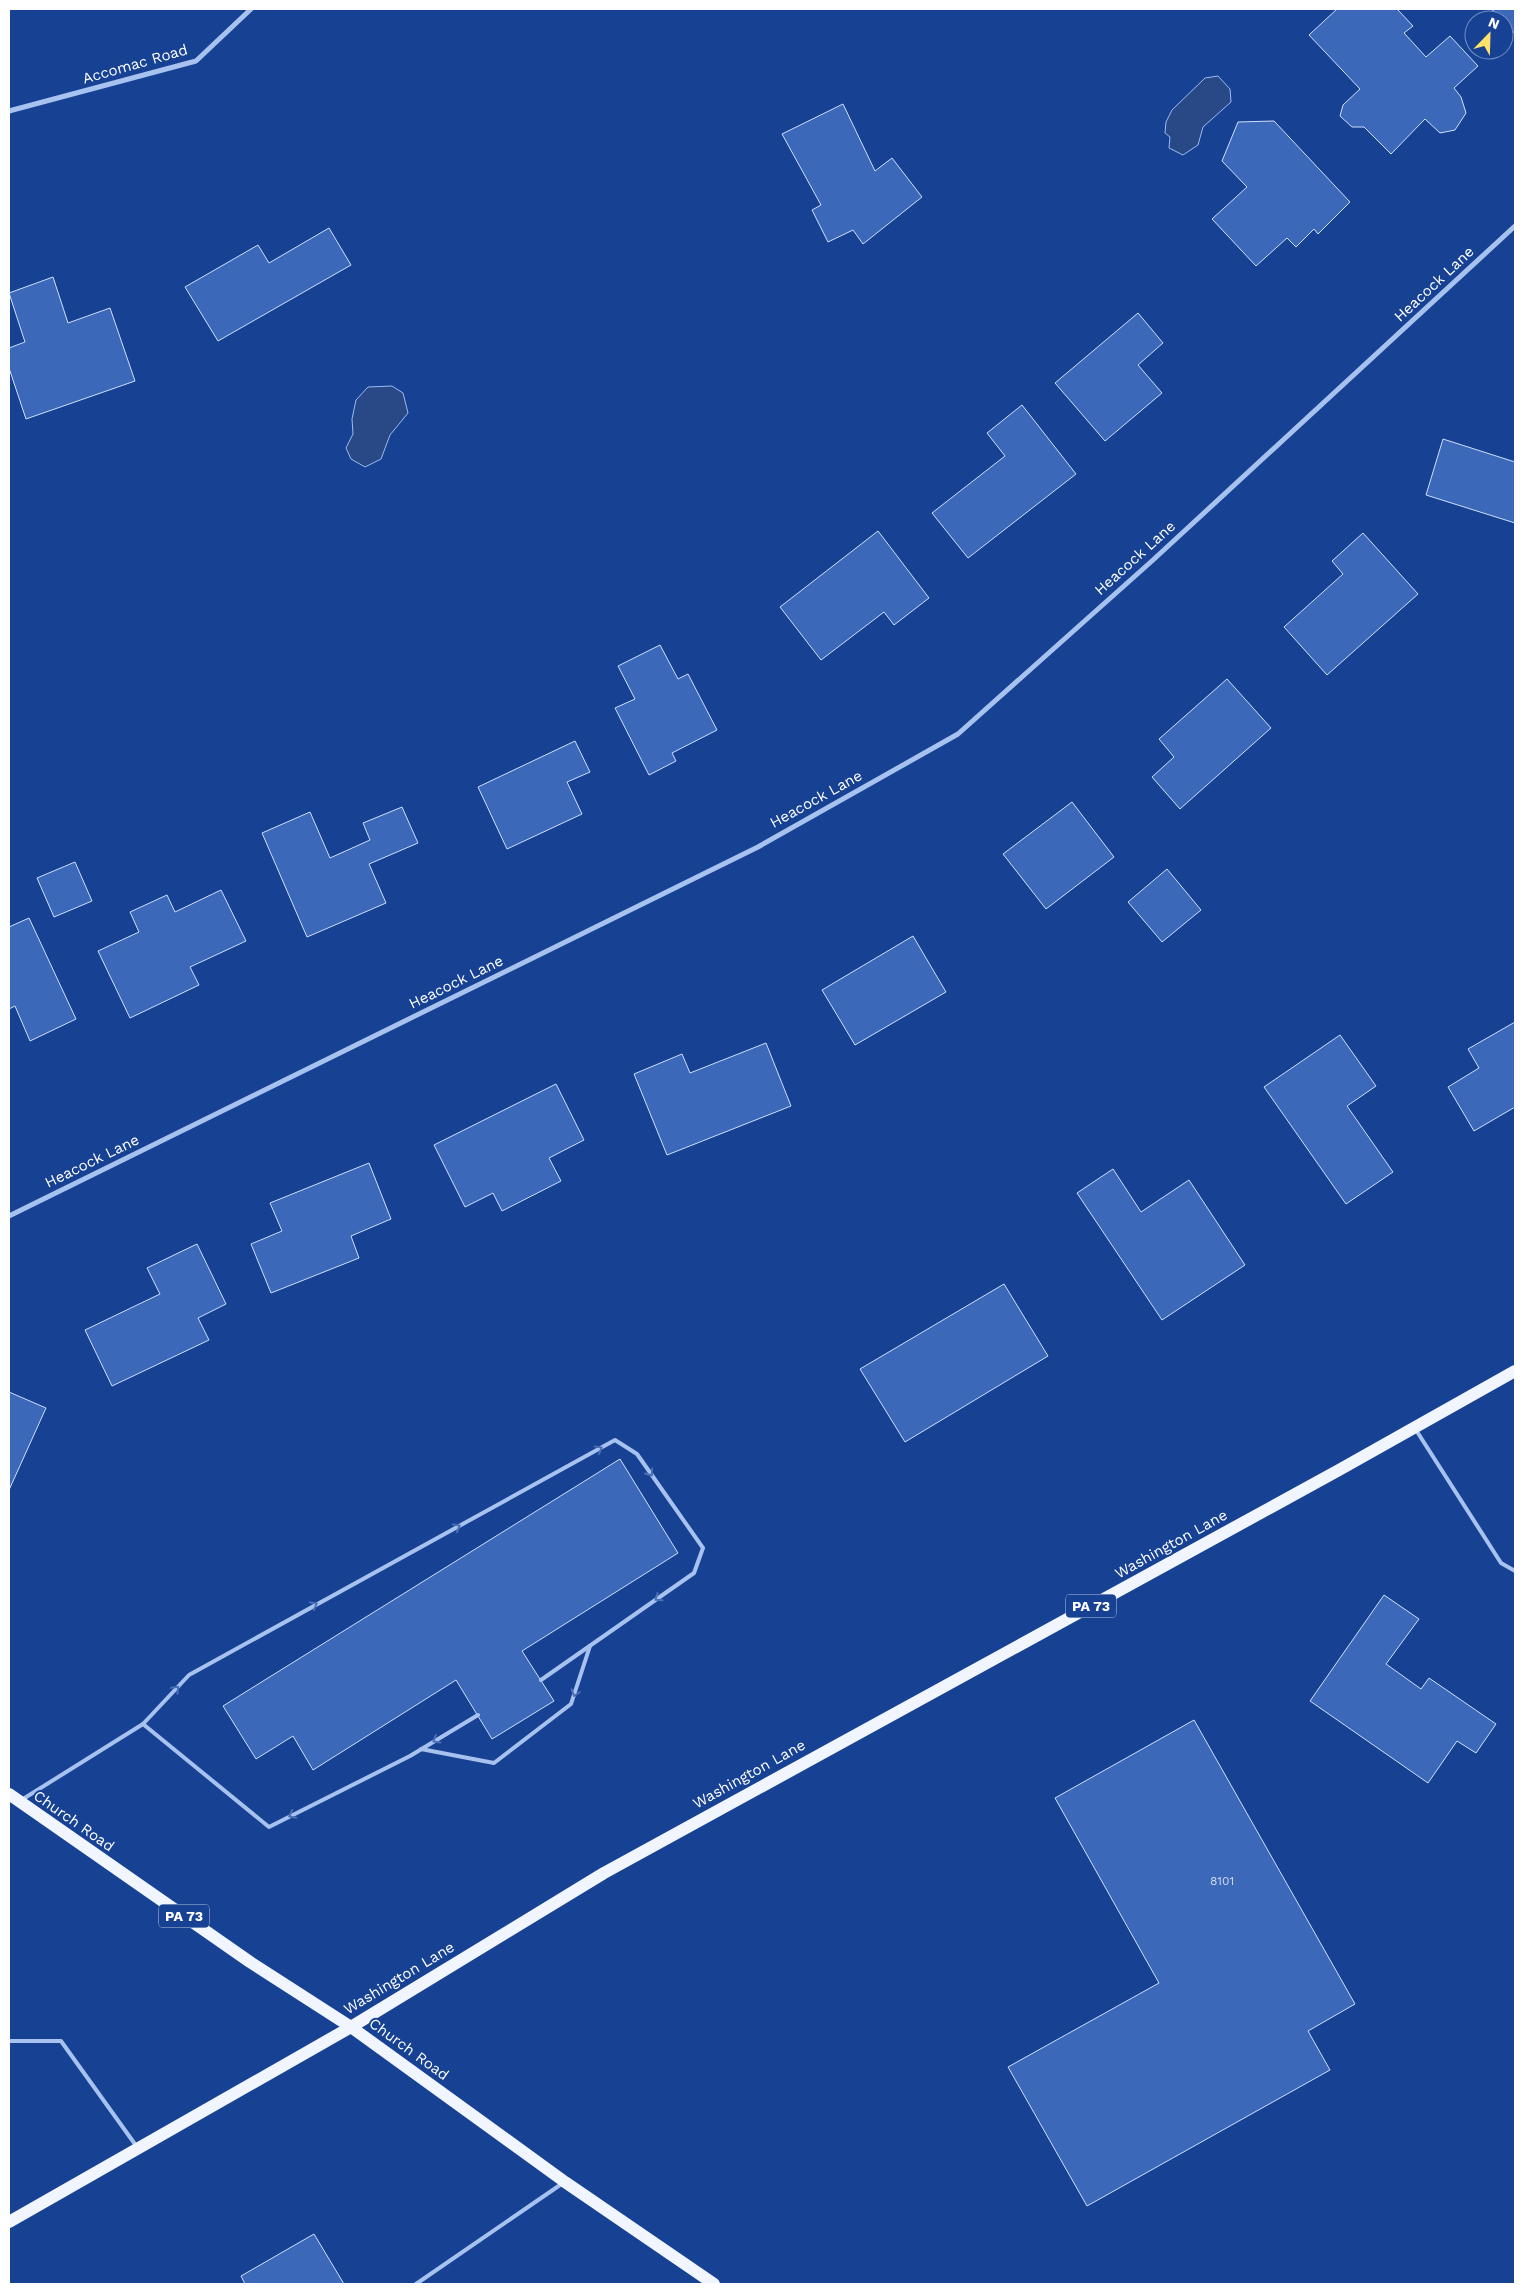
<svg xmlns="http://www.w3.org/2000/svg" width="1524" height="2293" font-family="'Work Sans',sans-serif">
  <rect width="100%" height="100%" fill="#174294"/>
  <g fill="#294986" stroke="#9bbbf3">
    <path d="M1218 76 1230 89 1231 102 1203 127 1198 145 1183 155 1169 148 1170 137 1165 133 1166 122 1172 110 1205 78Z"/>
    <path d="M392 386 403 393 408 413 390 435 381 459 365 467 351 459 346 448 353 434 352 419 356 400 368 387Z"/>
  </g>
  <g fill="#3c68ba" stroke="#cfdffb">
    <path d="M1337 9H1397L1413 26 1404 33 1426 57 1450 36 1478 66 1454 88 1461 97 1466 113 1455 130 1440 133 1425 119 1391 154 1364 127H1352L1340 116 1343 105 1360 89 1309 35Z"/>
    <path d="M1491 9H1515V34L1504 20Z"/>
    <path d="M843 104 875 171 892 158 922 197 863 244 853 230 828 242 812 210 821 205 782 134Z"/>
    <path d="M1274 121 1350 202 1318 234 1314 229 1296 247 1287 238 1256 266 1212 219 1247 187 1222 161 1238 122Z"/>
    <path d="M329 228 351 265 218 341 185 287 258 245 269 263Z"/>
    <path d="M53 277 68 323 110 308 135 381 26 419 9 368V348L25 342 9 293Z"/>
    <path d="M1138 313 1163 343 1138 365 1162 393 1105 441 1055 383Z"/>
    <path d="M1022 405 1076 474 968 558 932 513 1005 456 987 433Z"/>
    <path d="M1443 439 1515 462V523L1426 495Z"/>
    <path d="M878 531 929 598 894 625 884 612 821 660 780 607Z"/>
    <path d="M1363 533 1418 594 1327 675 1284 627 1343 574 1332 561Z"/>
    <path d="M660 645 678 679 688 674 717 730 672 753 676 761 649 775 615 708 635 699 618 666Z"/>
    <path d="M1227 679 1271 728 1180 809 1152 777 1174 757 1159 739Z"/>
    <path d="M575 741 590 772 567 782 582 814 507 849 478 787Z"/>
    <path d="M1072 802 1114 857 1046 909 1003 854Z"/>
    <path d="M402 807 418 843 369 864 386 903 307 937 262 833 310 812 330 858 370 840 363 823Z"/>
    <path d="M75 862 92 901 54 917 37 878Z"/>
    <path d="M1167 869 1201 910 1162 942 1128 902Z"/>
    <path d="M221 890 246 941 190 967 199 985 130 1018 98 951 139 932 130 912 167 895 175 912Z"/>
    <path d="M29 918 76 1019 30 1041 15 1006 9 1009V927Z"/>
    <path d="M913 936 946 992 855 1045 822 990Z"/>
    <path d="M1515 1022V1107L1474 1131 1448 1087 1479 1068 1468 1049Z"/>
    <path d="M1340 1035 1376 1086 1347 1106 1393 1172 1346 1204 1264 1087Z"/>
    <path d="M766 1043 791 1106 667 1155 634 1074 682 1054 690 1073Z"/>
    <path d="M556 1084 584 1140 549 1158 561 1181 502 1211 493 1193 465 1207 434 1145Z"/>
    <path d="M369 1163 391 1219 351 1236 359 1258 271 1293 251 1244 282 1231 270 1203Z"/>
    <path d="M1113 1169 1141 1212 1189 1180 1245 1265 1162 1320 1077 1193Z"/>
    <path d="M197 1244 226 1304 198 1318 209 1340 112 1386 85 1330 160 1294 147 1268Z"/>
    <path d="M1004 1284 1048 1356 905 1442 860 1369Z"/>
    <path d="M9 1392 46 1408 9 1490Z"/>
    <path d="M620 1459 678 1553 522 1651 554 1701 492 1739 456 1680 313 1770 293 1736 256 1759 223 1706Z"/>
    <path d="M1384 1595 1419 1619 1386 1664 1421 1689 1429 1678 1496 1724 1476 1753 1457 1741 1428 1783 1310 1701Z"/>
    <path d="M1194 1720 1355 2004 1308 2031 1330 2070 1087 2206 1008 2067 1159 1983 1055 1798Z"/>
    <path d="M314 2234 344 2284H245L241 2276Z"/>
  </g>
  <g fill="none" stroke-linecap="round" stroke-linejoin="round">
    <g stroke="#a8c2f0" stroke-width="4">
      <path d="M1416 1430 1501 1563 1515 1571"/>
      <path d="M143 1724 269 1827 410 1756 478 1715"/>
      <path d="M421 1749 494 1763 571 1704 590 1646"/>
      <path d="M23 1799 143 1724 189 1675 615 1440 637 1454 703 1548 694 1573 541 1680"/>
      <path d="M9 2041H61L137 2147"/>
      <path d="M416 2284 563 2183"/>
    </g>
    <g stroke="#a8c2f0" stroke-width="5">
      <path d="M9 111 196 61 251 9"/>
      <path d="M9 1216 758 847 958 734 1153 560 1515 226"/>
    </g>
    <g stroke="#f1f5ff" stroke-width="12">
      <path d="M9 1794 250 1962 351 2027 565 2182 714 2284"/>
      <path d="M9 2222 351 2027 604 1873 1339 1470 1515 1371"/>
    </g>
  </g>
  <defs><path id="oneway-chevron" d="M-2-3.5L2.5 0L-2 3.5" fill="none" stroke-width="1.6" stroke-linecap="round" stroke-linejoin="round" transform="scale(1.25)"/></defs>
  <g stroke="#4a6fb4">
    <use href="#oneway-chevron" transform="translate(599 1449) rotate(-29)"/>
    <use href="#oneway-chevron" transform="translate(650 1473) rotate(55)"/>
    <use href="#oneway-chevron" transform="translate(457 1527) rotate(-29)"/>
    <use href="#oneway-chevron" transform="translate(658 1598) rotate(145)"/>
    <use href="#oneway-chevron" transform="translate(314 1605) rotate(-29)"/>
    <use href="#oneway-chevron" transform="translate(176 1689) rotate(-47)"/>
    <use href="#oneway-chevron" transform="translate(575 1693) rotate(108)"/>
    <use href="#oneway-chevron" transform="translate(436 1740) rotate(149)"/>
    <use href="#oneway-chevron" transform="translate(292 1815) rotate(153)"/>
  </g>
  <g text-anchor="middle" stroke-width="4" stroke-linejoin="round" paint-order="stroke">
    <g font-size="12" fill="#ced9ee">
      <text x="1222" y="1885">8101</text>
    </g>
    <g fill="#174294" stroke="#b9c6df" stroke-width="1">
      <rect x="1066" y="1594.5" width="50" height="23" rx="4"/>
      <rect x="159" y="1904.5" width="50" height="23" rx="4"/>
    </g>
    <g font-size="14" font-weight="bold" fill="#fff">
      <text x="1091" y="1611">PA 73</text>
      <text x="184" y="1921">PA 73</text>
    </g>
    <g font-size="15" fill="#fff" stroke="#174294">
      <text transform="translate(135 64) rotate(-16)" y="5">Accomac Road</text>
      <text transform="translate(1434 284) rotate(-43)" y="5">Heacock Lane</text>
      <text transform="translate(1135 558) rotate(-42)" y="5">Heacock Lane</text>
      <text transform="translate(816 799) rotate(-29)" y="5">Heacock Lane</text>
      <text transform="translate(456 982) rotate(-26)" y="5">Heacock Lane</text>
      <text transform="translate(92 1161) rotate(-26)" y="5">Heacock Lane</text>
      <text transform="translate(1171 1544) rotate(-29)" y="5">Washington Lane</text>
      <text transform="translate(749 1774) rotate(-29)" y="5">Washington Lane</text>
      <text transform="translate(74 1821) rotate(35)" y="5">Church Road</text>
      <text transform="translate(399 1978) rotate(-31)" y="5">Washington Lane</text>
      <text transform="translate(409 2049) rotate(36)" y="5">Church Road</text>
    </g>
  </g>
  <rect width="1524" height="2293" fill="none" stroke="#ffffff" stroke-width="20"/>
  <g transform="translate(1489 35) rotate(23)"><circle r="24" fill="#174294" stroke="#748ebf"/>
  <path d="M0-4L9 19L0 12L-9 19Z" fill="#ffe267"/>
  <text y="-8" font-size="14" font-weight="bold" text-anchor="middle" fill="#ffffff">N</text>
  </g>
</svg>
